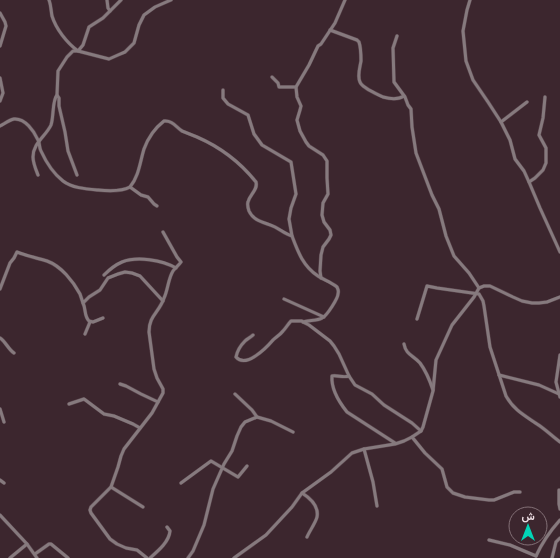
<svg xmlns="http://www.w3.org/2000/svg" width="560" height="558" font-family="Jost,Vazirmatn,sans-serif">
  <rect width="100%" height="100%" fill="#3c262e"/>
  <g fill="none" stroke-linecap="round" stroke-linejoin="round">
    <g stroke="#58434b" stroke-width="4">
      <g id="minor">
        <path d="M49 0C51 5 51 11 52 16 56 29 67 43 78 51L83 45 89 27 103 18 110 11 108 8 107 0"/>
        <path d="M470 0 467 10 463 31 466 61 473 80 488 102 501 122 510 140 515 159 524 171 529 182 540 208 560 252"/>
        <path d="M110 11 121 0"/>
        <path d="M0 13 5 22 6 26 0 46"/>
        <path d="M330 30 357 40 359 42C361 48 361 54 361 61 360 67 357 76 360 82 362 88 377 94 383 97 390 99 398 100 404 96"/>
        <path d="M397 36 393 48 394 82 405 97 408 105 411 109 412 127 416 153 432 195 439 209 446 236 454 256 469 273 479 288"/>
        <path d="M272 77 278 83 279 87H296"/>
        <path d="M0 78 3 93 0 101"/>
        <path d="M223 90V98L228 104 248 115 254 134 262 145 291 162 296 194 291 208 289 219 292 236"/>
        <path d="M57 95 59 98V106L65 132 68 151 77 175"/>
        <path d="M501 122 527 102"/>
        <path d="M0 126C4 124 9 120 14 119 25 118 34 131 38 140 40 143 39 148 41 151 46 162 54 174 63 181 72 188 86 189 98 190 108 191 121 192 130 187 139 176 140 162 144 149 148 138 155 128 164 121 172 120 176 127 182 131 187 133 192 135 197 137 220 147 240 162 256 182 258 190 250 194 248 202 247 205 248 208 249 211 254 222 265 222 275 227 281 230 285 234 292 236 298 252 303 266 318 276 324 280 331 282 337 287 338 290 339 290 338 294 338 298 327 316 322 318 317 321 309 320 303 322L309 325 330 341 334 346 339 354 349 376 355 385 372 394 384 405 412 423 421 431"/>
        <path d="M38 175C36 170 33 163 33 157 33 143 46 136 51 125 54 116 52 101 57 95L58 71 67 57 73 51H78L109 59 118 55 125 52 134 43 139 25 144 15 155 7 171 0"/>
        <path d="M529 182 535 178 543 170 546 163V148L539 135 543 118 545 97"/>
        <path d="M130 187 141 195 148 197 154 204 157 206"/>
        <path d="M104 275C109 270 115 265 122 262 137 256 162 260 176 268"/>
        <path d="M321 278 320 271 321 255 323 247 329 239 331 235 330 230 324 222 322 215 323 203 328 194 327 178V161L323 155 309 146 306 142 300 131 297 120 300 110 301 106 297 97 296 87 309 65 318 46 321 44 335 23 345 0"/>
        <path d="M0 289 10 263 14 258 17 252C27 256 37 258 47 261 61 266 73 281 80 294 81 297 82 300 83 303L89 297 100 290 108 278 118 274 125 272 132 273 140 276 163 301"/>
        <path d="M284 299 324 317"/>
        <path d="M83 303C86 309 84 316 89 321L93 322 103 318"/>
        <path d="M417 319 427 286 437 288 479 294 483 301 484 306 490 347 506 396C514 410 524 415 537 424 545 429 552 436 560 442"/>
        <path d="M85 334 90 322"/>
        <path d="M253 335C251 337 247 339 245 341 241 345 237 352 236 357 246 369 267 347 273 340 276 337 280 335 283 331 286 328 288 324 291 321H302L303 322"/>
        <path d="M0 338C6 342 8 349 14 353"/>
        <path d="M404 344C406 355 413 355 420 363 426 371 430 381 433 390"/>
        <path d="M560 355 556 382 560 397"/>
        <path d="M499 375 539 385 559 394"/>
        <path d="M349 376C343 378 338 375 332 376 331 388 339 402 347 412L395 443"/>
        <path d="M120 384 126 386 141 394 158 402"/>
        <path d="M235 394 252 410 257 417"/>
        <path d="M69 404 84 399 104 414 114 416 133 424 140 428"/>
        <path d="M0 409 4 422"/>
        <path d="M412 437 425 453 442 469 447 487 453 493 465 497 489 500H494L514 492H520"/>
        <path d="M364 449 373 482 377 506"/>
        <path d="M0 480 4 483"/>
        <path d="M181 483 211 461 238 477 247 466"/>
        <path d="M111 487 143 507"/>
        <path d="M559 490V504L560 509"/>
        <path d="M302 493C310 498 319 506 317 517 316 522 309 532 307 537"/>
        <path d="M0 515 27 544 37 558"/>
        <path d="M489 540 510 545 536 556"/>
        <path d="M35 554 49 544H51L68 558"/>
        <path d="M536 556C542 543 550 531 560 520"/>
        <path d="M10 558 27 544"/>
        <path d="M147 558 137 550 126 548 117 544 110 539 91 513 90 510 91 507 111 487 118 467 121 456 124 449 152 413 163 393V389L157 378 154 369 149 332C149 315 159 313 164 298 168 290 168 279 173 271 175 268 179 265 181 262L177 257 163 232"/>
        <path d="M150 558C158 551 169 542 170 531L167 527"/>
        <path d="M188 558 193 551 204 525 213 489 224 464 232 451 237 436 241 427 245 422 257 417 271 421 293 432"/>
        <path d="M234 558 266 535 292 507 302 493 331 472 352 453 364 449 395 444 404 441 412 437 421 431 423 427 433 391 436 360 452 325 474 297 479 288 484 286H490L513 297 522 301 532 303H539L547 302 560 297"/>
        <path d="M552 558 556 542 560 538"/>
      </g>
    </g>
    <use href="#minor" stroke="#867a7e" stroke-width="3"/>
  </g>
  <g transform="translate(528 526)"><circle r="19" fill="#3c262e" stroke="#837076"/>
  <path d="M0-3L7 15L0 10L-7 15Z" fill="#02d5b6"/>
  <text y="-6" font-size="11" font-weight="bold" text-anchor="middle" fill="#eddee3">ش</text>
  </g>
</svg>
